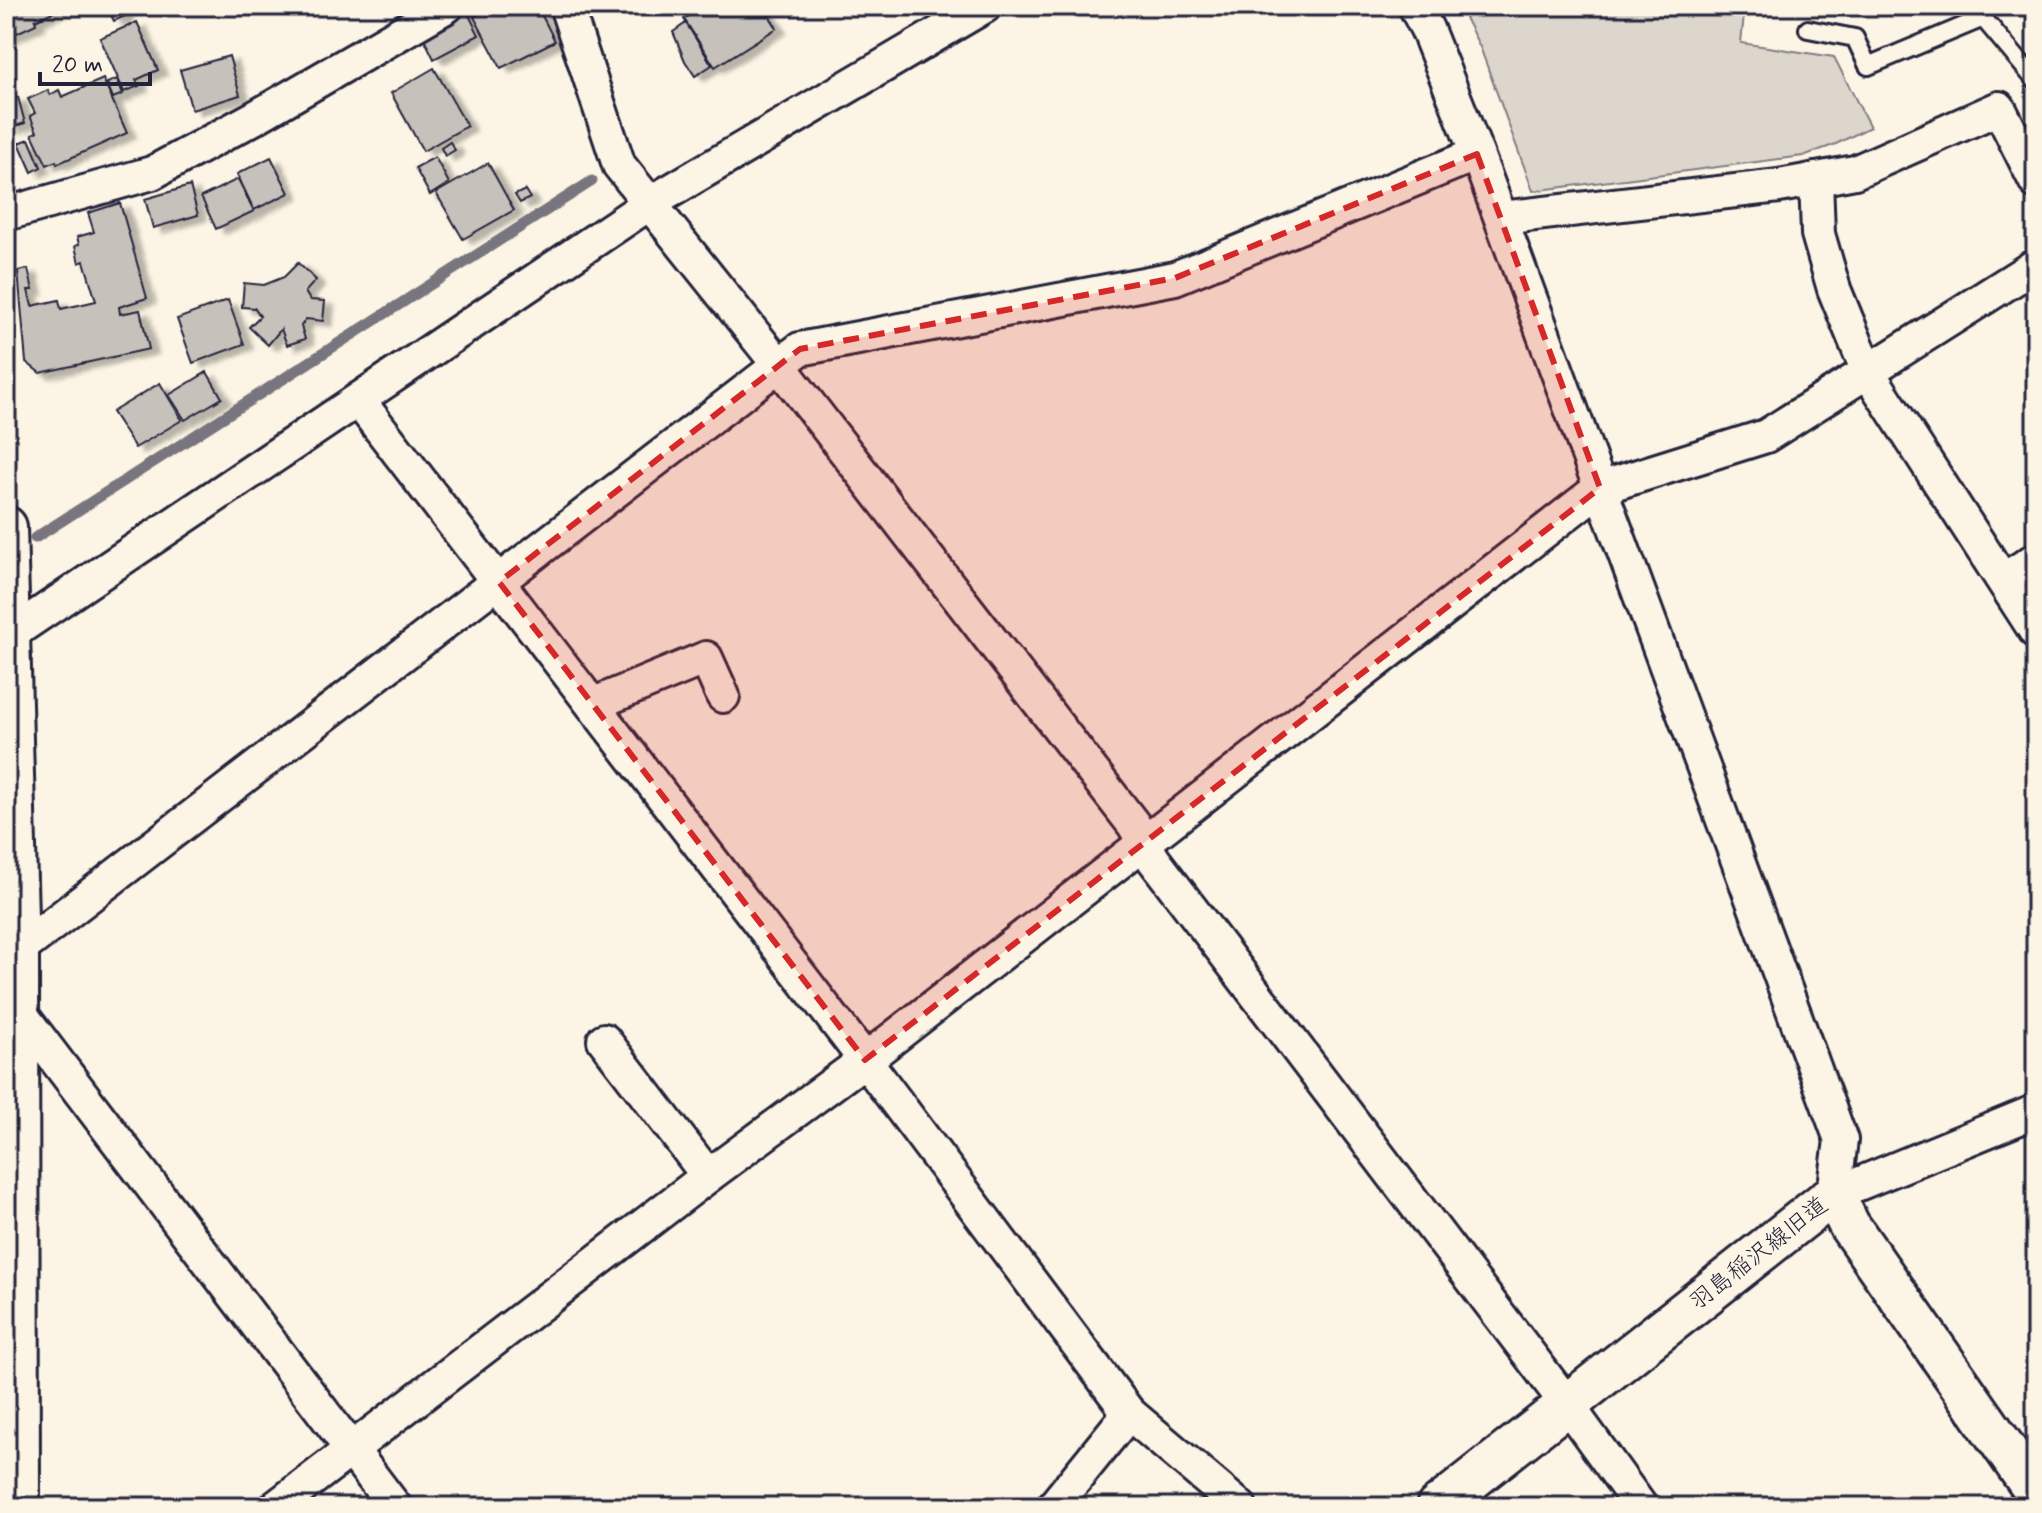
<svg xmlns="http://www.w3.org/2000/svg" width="2042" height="1513" font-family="Mynerve,'Klee One',sans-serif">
  <defs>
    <filter id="shadow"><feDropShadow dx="9" dy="5" stdDeviation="2" flood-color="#0004"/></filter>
  </defs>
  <rect width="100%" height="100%" fill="#fcf5e5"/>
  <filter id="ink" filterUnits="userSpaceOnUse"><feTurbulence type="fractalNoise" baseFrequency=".0125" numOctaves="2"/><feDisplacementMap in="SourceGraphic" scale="16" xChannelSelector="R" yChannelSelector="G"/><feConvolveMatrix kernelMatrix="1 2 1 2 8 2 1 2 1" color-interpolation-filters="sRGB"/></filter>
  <g filter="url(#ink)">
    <path fill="#dcd6cc" stroke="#7f7c84" stroke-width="2" d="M1459 6H1745L1741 43 1834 57 1870 127 1836 144 1803 156 1533 191 1480 47Z"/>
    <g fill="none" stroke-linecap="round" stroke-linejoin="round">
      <path stroke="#78757e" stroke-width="11" d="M35 538 592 181"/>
    </g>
    <g fill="#c6c1bb" stroke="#22223b" stroke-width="2" filter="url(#shadow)">
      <path d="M6 6H66L35 20 36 24 6 38Z"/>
      <path d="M114 6H121L125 16 114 21 108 9Z"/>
      <path d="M495 6H537L555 41 501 68 474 17Z"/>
      <path d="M704 6H763L777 28 715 67 684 19Z"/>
      <path d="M466 9 479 35 434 59 421 32Z"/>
      <path d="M137 22 158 70 136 80 139 86 124 92 100 38Z"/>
      <path d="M686 23 712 65 695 76 685 61 673 32Z"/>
      <path d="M229 56 240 95 192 110 180 70Z"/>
      <path d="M434 68 467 126 423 151 391 93Z"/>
      <path d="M103 79 127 133 57 164 56 161 47 165 32 134 37 132 30 116 35 113 28 99 48 90 50 95 59 90 62 97Z"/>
      <path d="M117 79 123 94 113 98 107 83Z"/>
      <path d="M18 97 25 123 10 128 6 100Z"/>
      <path d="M29 139 41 167 32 172 19 143Z"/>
      <path d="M450 142 455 150 445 156 441 148Z"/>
      <path d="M271 157 289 193 254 210 237 174Z"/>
      <path d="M435 157 449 183 430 195 415 168Z"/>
      <path d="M488 163 514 210 463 239 436 193Z"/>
      <path d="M238 179 254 211 216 229 201 197Z"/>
      <path d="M190 186 198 215 153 228 145 199Z"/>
      <path d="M525 190 530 198 520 203 515 195Z"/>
      <path d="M120 203 147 298 119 307 120 314 140 310 149 349 40 373 26 362 18 271 28 269 33 290H28L32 306 59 300 61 309 96 301 84 261 79 263 75 246 79 244 77 237 94 232 88 213Z"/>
      <path d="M298 263 316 280 305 292 310 300 325 301 323 321 306 319 301 326 305 339 287 345 281 329 268 345 249 327 260 316 255 308 242 307 244 283 264 285 284 277Z"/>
      <path d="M228 300 244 344 193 363 177 319Z"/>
      <path d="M207 372 222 398 185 420 169 395Z"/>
      <path d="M160 383 182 420 135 448 112 412Z"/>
    </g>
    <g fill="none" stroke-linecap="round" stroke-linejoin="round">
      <g stroke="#22223b" stroke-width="22">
        <path id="service" d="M1808 29 1855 38 1868 66 1983 18 2036 81"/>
      </g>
      <g stroke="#22223b" stroke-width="38">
        <g id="minor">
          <path d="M566 6 619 165 778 364 1134 825 1154 860 1566 1403 1641 1507"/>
          <path d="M1415 6 1427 29 1477 154 1841 1140 1834 1194 2036 1111"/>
          <path d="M1816 179 1818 234 1834 289 1868 372 2036 632"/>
          <path d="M6 214 152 173 254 118 447 6"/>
          <path d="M1501 218 1779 186 1855 172 1999 108 2036 182"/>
          <path d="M359 401 865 1060 1129 1413 1240 1507"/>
          <path d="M2003 580 2036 559"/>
          <path d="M6 637 650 203 985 6"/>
          <path d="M594 704 706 658 723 696"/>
          <path d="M6 960 800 349 1175 278 1477 154"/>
          <path d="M18 1010 395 1507"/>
          <path d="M604 1040 708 1176"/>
          <path d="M276 1507 708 1176 865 1060 1600 488 1766 436 2036 265"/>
          <path d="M1053 1507 1129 1413"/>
        </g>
      </g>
      <g stroke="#22223b" stroke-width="46">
        <g id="tertiary">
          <path d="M6 527 18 952 19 1507"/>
          <path d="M1437 1507 1834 1194 1849 1225 2036 1493"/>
        </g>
      </g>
      <use href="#service" stroke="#fcf5e5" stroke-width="16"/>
      <use href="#minor" stroke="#fcf5e5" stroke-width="32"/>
      <use href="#tertiary" stroke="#fcf5e5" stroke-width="40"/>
    </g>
  </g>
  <path fill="#d62828" fill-opacity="0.2" stroke="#d62828" stroke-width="6" stroke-dasharray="16 10" stroke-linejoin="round" d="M1477 154 1600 488 865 1060 499 582 800 349 1175 278Z"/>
  <g text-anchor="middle" stroke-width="7" stroke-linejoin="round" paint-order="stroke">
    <g font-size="24" fill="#22223b" stroke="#fcf5e5">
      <text transform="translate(1758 1253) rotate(-38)" y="8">羽島稲沢線旧道</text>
    </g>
  </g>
  <rect width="2042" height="1513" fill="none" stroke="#fcf5e5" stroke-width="32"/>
  <rect x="16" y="16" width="2010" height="1481" fill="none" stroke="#22223b" stroke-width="3" filter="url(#ink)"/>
  <path d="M40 72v12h110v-12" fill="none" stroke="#22223b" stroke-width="4"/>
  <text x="52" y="72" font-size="24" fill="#22223b" stroke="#fcf5e5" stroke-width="6" paint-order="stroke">20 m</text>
</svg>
